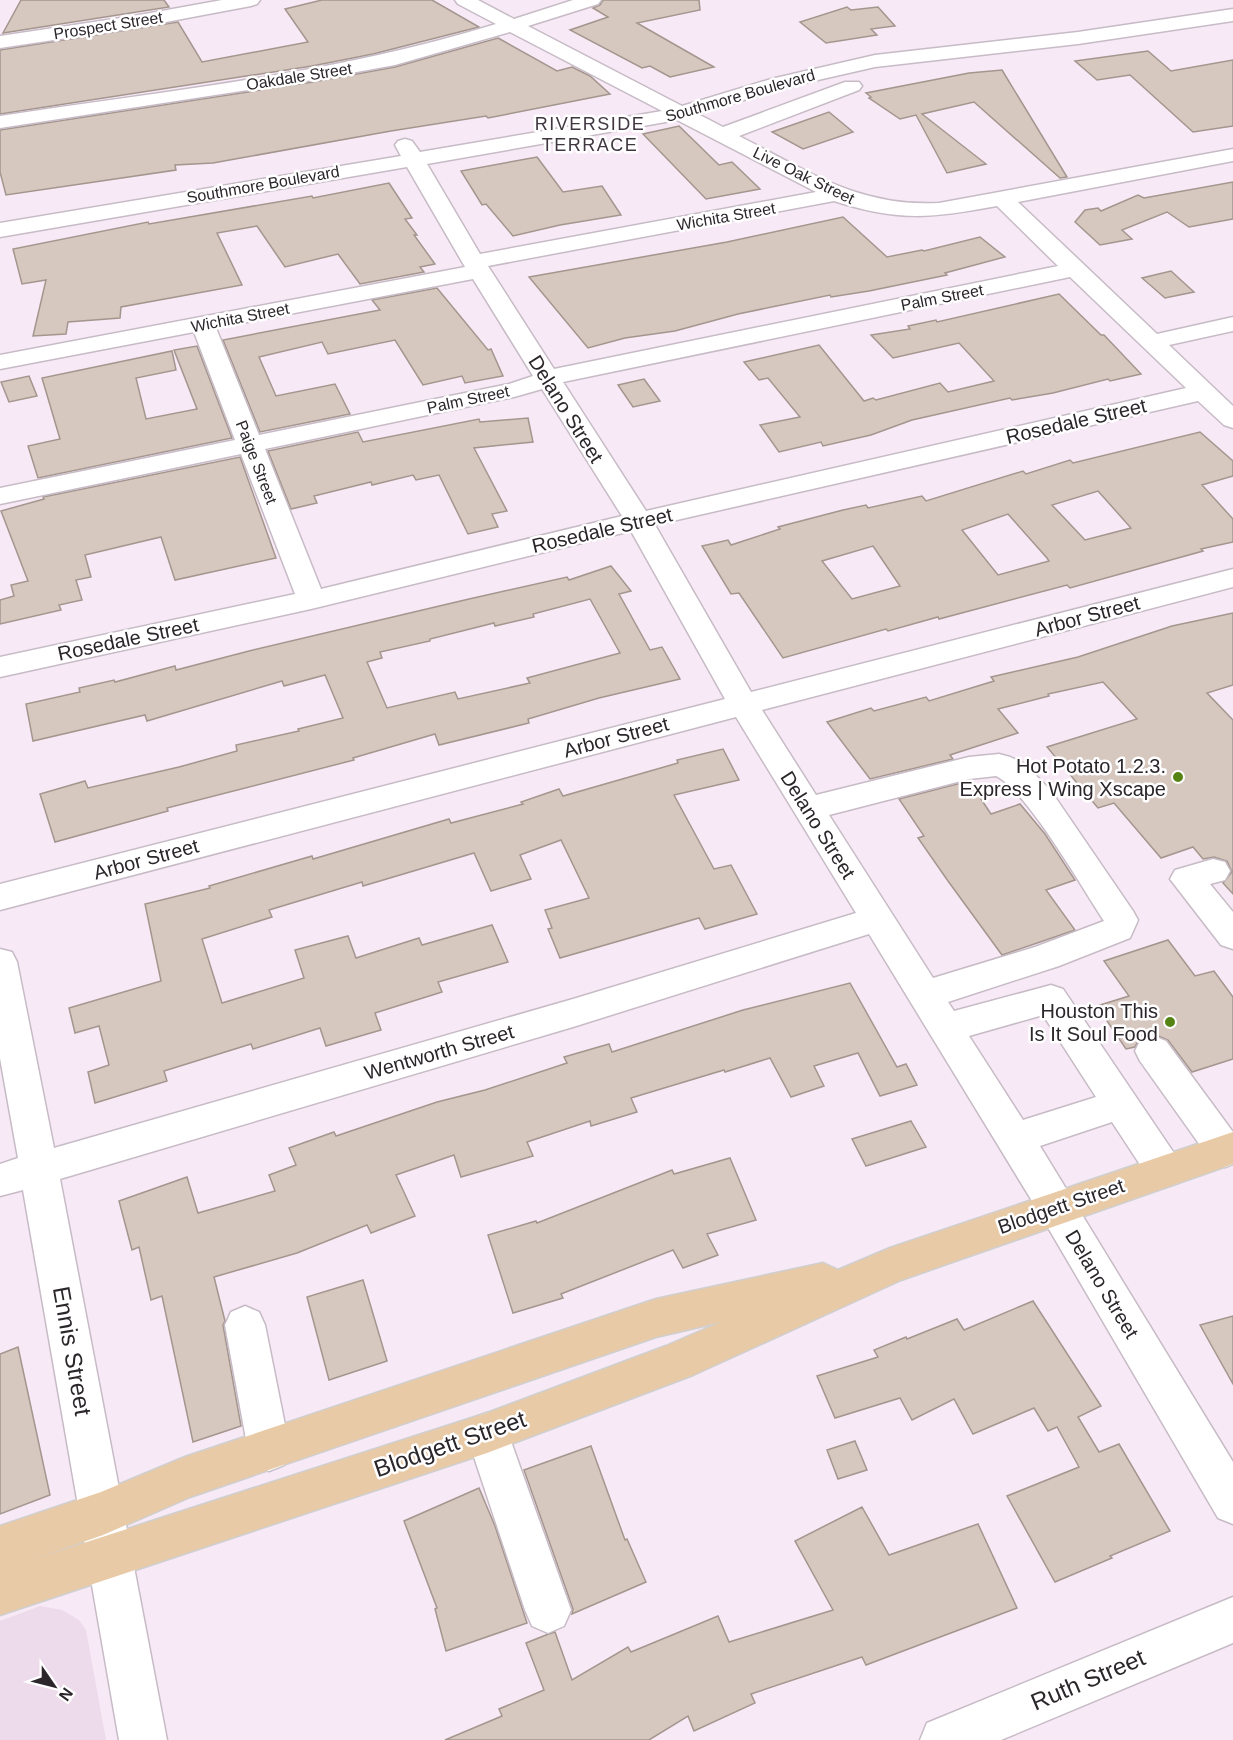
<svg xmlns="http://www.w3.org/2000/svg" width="1233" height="1740" font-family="Arial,sans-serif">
  <rect width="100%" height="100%" fill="#f7eaf6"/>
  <path fill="#eddaea" d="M40 1606 62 1610 79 1620 86 1630 106 1740H0V1621Z"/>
  <g fill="#d6c7bf" stroke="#a4968e" stroke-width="1.5" fill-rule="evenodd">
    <path d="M21 0H164L169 7 3 33Z"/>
    <path d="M322 0H432L479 27 373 54 312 66 0 114V50L178 22 202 62 308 42 285 9Z"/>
    <path d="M603 0H699L700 10 637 23 714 67 670 77 650 66 642 68 570 30 608 17 593 8 600 5Z"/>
    <path d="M847 7 851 10 878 7 895 26 871 29 877 35 826 43 800 22Z"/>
    <path d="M498 38 557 71 572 67 590 76 610 94 488 118 486 116 391 131 213 163 175 165 176 170 6 195 0 172V130L313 82 395 67Z"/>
    <path d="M1148 51 1171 71 1233 60V126L1193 132 1130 75 1097 80 1075 61Z"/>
    <path d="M1002 70 1067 177 1060 178 974 102 922 114 986 164 947 173 916 115 900 119 869 98 871 97 866 93 969 73Z"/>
    <path d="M829 112 853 132 803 149 772 132Z"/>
    <path d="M679 126 719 165 732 162 760 189 706 199 643 134Z"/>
    <path d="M537 157 563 192 602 186 621 215 560 225 513 236 486 204 482 205 461 171Z"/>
    <path d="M1233 182V219L1189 227 1167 212 1122 230 1132 239 1100 245 1075 222 1085 210 1098 208 1101 211 1138 195 1144 198Z"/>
    <path d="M389 183 412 218 405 219 417 235H414L435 264 420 267 424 272 360 284 338 254 285 267 257 226 217 233 242 285 121 307 120 318 68 322 66 334 33 336 46 280 22 284 13 249 148 222 149 224 312 196 313 198Z"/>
    <path d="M843 217 887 257 922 250 924 251 980 237 1005 257 945 273 947 275 869 291 831 297 830 295 738 314 675 331 625 338 588 348 529 277 727 242Z"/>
    <path d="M1171 271 1194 292 1165 298 1142 278Z"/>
    <path d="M437 288 488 350 491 349 503 376 465 383 462 376 423 385 395 340 328 354 322 342 259 357 276 396 335 384 350 414 260 432 223 340 380 310 372 300Z"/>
    <path d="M1059 294 1101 335H1104L1141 374 1110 381 1108 379 1053 393 1012 400 1010 398 912 420 871 435 823 446 821 442 779 452 760 425 800 417 768 378 759 380 744 362 819 345 864 401 873 398 876 400 940 383 948 392 994 381 959 343 893 358 871 335 910 329 908 326 936 320 937 322Z"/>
    <path d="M197 346 232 438 38 478 28 446 60 439 42 378 172 351 176 370 136 378 146 419 197 409 174 350Z"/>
    <path d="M29 376 37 396 9 402 1 382Z"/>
    <path d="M644 379 660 401 633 407 618 385Z"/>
    <path d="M528 418 533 442 474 448 507 511 492 514 498 527 468 534 439 475 416 480 413 475 372 485 371 482 314 496 317 503 291 509 268 451 358 432 363 442 479 419 480 422Z"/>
    <path d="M1200 432 1233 461V476L1202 485 1233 519V542L1201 549 1203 551 1070 588 1067 585 939 619 938 617 888 631 886 629 783 658 739 593 731 594 702 546 728 540 731 545 780 529 778 527 843 510 866 505 868 508 922 496 926 501 1023 471 1026 474 1070 460 1073 463ZM1098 491 1131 528 1085 540 1052 505ZM1008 514 1047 558 1049 561 998 575 962 530ZM873 546 900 586 852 599 822 561Z"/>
    <path d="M240 457 276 558 175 580 161 537 85 555 91 577 76 580 82 600 59 605 61 610 0 624V600L14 596 11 585 28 581 1 511 44 499 43 497Z"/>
    <path d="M611 566 631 591 619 594 650 650 662 647 680 679 599 698 528 719 529 723 439 745 435 734 353 758 354 760 167 808 168 811 55 842 40 794 85 781 88 788 179 767 237 751 236 745 299 731 298 729 343 718 325 675 284 686 282 681 147 721 145 715 33 741 26 704 80 692 79 688 114 680 115 682 175 666 176 670 249 651 469 599 567 577 569 580ZM590 599 620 653 527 678 530 683 458 699 455 692 387 708 367 662 382 658 380 652 430 641V639L494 623 495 626 534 617 533 614Z"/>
    <path d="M1233 613V685L1207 693 1233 720V894L1223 883 1232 872 1227 861 1214 857 1203 859 1193 847 1161 858 1114 803 1098 808 1047 747 1137 719 1103 682 1048 694 1049 696 998 709 1018 733 950 755 953 759 870 779 827 722 871 708 874 711 926 697 929 701 994 681 991 677 1078 657 1172 626Z"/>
    <path d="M723 749 739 780 674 795 714 869 731 865 757 914 705 929 699 918 560 958 548 929 552 928 545 910 589 898 561 840 520 855 531 879 491 891 474 853 363 886 362 882 269 910 272 917 202 939 222 1003 304 978 295 950 348 936 356 958 419 938 422 945 492 925 508 962 438 982 442 992 375 1013 381 1030 326 1046 320 1028 253 1049 251 1044 164 1071 167 1081 95 1103 88 1072 109 1065 99 1026 75 1033 69 1008 161 981 145 904 210 888 209 886 312 856 313 859 449 819 451 823 523 804 521 802 559 789 563 796 678 763 677 760Z"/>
    <path d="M969 781 991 814 1020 804 1045 834 1075 880 1046 890 1075 930 1002 955 948 881 918 838 924 836 899 799Z"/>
    <path d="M1168 940 1195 976 1214 971 1233 997V1059L1192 1072 1168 1040 1154 1034 1139 1039 1135 1047 1126 1049 1097 1006 1129 996 1104 961Z"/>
    <path d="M850 983 897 1067 906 1064 917 1085 880 1096 858 1053 814 1066 824 1086 791 1097 770 1058 725 1072 724 1070 631 1098 637 1112 591 1126 590 1121 527 1142 533 1156 461 1177 454 1155 396 1175 415 1216 371 1233 367 1225 297 1253 214 1277 225 1321 223 1325 241 1426 193 1442 162 1296 151 1300 139 1247 132 1250 119 1201 187 1177 198 1213 275 1191 269 1175 296 1165 289 1148 334 1132 336 1136 437 1102 485 1090 567 1063 564 1057 609 1044 612 1052 743 1010Z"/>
    <path d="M911 1121 926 1147 866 1166 852 1139Z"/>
    <path d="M730 1158 756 1220 707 1234 718 1255 683 1268 673 1250 561 1294 563 1298 513 1313 488 1235 536 1221 537 1223 672 1170 674 1174Z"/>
    <path d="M363 1280 387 1361 329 1380 307 1297Z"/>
    <path d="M1033 1301 1101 1406 1078 1417 1099 1452 1119 1444 1170 1531 1110 1556 1112 1558 1055 1582 1007 1496 1079 1467 1057 1427 1048 1431 1034 1408 973 1434 954 1399 912 1420 900 1398 835 1418 817 1376 878 1357 874 1350 906 1337 907 1339 957 1319 964 1330Z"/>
    <path d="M1233 1316V1384L1200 1325Z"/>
    <path d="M18 1347 50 1495 0 1514V1354Z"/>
    <path d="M855 1441 867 1470 838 1479 827 1450Z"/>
    <path d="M591 1446 625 1540 627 1539 646 1582 572 1614 573 1609 524 1470Z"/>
    <path d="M479 1488 495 1526 527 1623 446 1651 435 1609 437 1608 404 1521Z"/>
    <path d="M862 1507 889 1555 978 1524 1017 1608 866 1665 862 1657 751 1694 755 1703 694 1731 688 1716 649 1740H445L502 1716 499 1709 544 1690 526 1643 546 1635 555 1632 572 1680 628 1647 631 1652 718 1616 729 1642 833 1610 795 1541Z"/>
  </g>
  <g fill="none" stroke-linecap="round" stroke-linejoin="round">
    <g stroke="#c7bbc6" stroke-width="3">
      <g id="minor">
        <path d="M222 0H260L257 4 251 6 134 28 0 48V36L134 16Z"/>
        <path d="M455 0H478L514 19 573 0H601L598 4 528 26 682 106 771 79 875 55 1078 32 1233 9V21L1078 44 875 67 783 88 698 114 723 127 845 82H859L862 86 859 90 739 136C808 171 858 207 939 203L1233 149V161L1018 202 1157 334 1233 317V331L1169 345 1233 406V428L1224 425 1198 401 655 525 751 692 1233 569V587L762 710 816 795 969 757 999 754 1010 757 1025 764 1051 791 1133 911 1138 920 1130 938 1059 966 948 1002 954 1011 1051 985 1063 989 1178 1159 1184 1171 1178 1183 1165 1187 1152 1183 1112 1122 1040 1146 1233 1462V1524L1218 1518 1043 1219 869 934 573 1027 60 1179 167 1740H119L23 1190 0 1196V1164L18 1158 0 1058V949L12 952 17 962 54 1148 573 999 856 913 736 717 0 910V884L725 699 631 531 311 609 0 677V657L295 594 241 454 0 504V488L235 440 194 332 0 369V355L465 267 407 167 0 237V223L401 156 395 145 398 141 405 139 412 141 420 152 662 111 510 32 395 65 313 80 0 128V116C166 91 335 74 496 24L458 4ZM677 120 816 192 480 254 427 164ZM834 201C899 222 932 218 997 206L1058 266 554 369 488 266ZM1070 277 1186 388 646 511 563 382ZM473 279 533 376 509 384 259 435 216 328ZM542 389 622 516 321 589 265 449 514 397ZM996 776C1027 791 1082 888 1104 921L1035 947 933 978 829 815 969 779ZM1043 1015 1096 1097 1023 1120 969 1036Z"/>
        <path d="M1213 859 1225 862 1230 871 1225 880 1210 884 1233 912V949L1221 945 1170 879 1175 870Z"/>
        <path d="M1153 1036 1166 1041 1233 1132V1164L1225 1167 1212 1162 1140 1061 1135 1051 1140 1041Z"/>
        <path d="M245 1306 259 1312 265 1325 290 1450 284 1465 269 1471 254 1465 248 1450 225 1325 231 1312Z"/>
        <path d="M487 1413 502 1419 508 1433 571 1610 564 1626 548 1633 532 1626 525 1610 466 1433 472 1419Z"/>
        <path d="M1233 1597V1643L1001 1740H920L927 1723Z"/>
      </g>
    </g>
    <g stroke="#d0cfd0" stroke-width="3">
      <path id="major" d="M1233 1132V1164L901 1280 693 1375 487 1453 0 1615V1526L101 1492 185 1457 656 1299 823 1263 838 1270 890 1248ZM721 1322 666 1346 487 1413 34 1559 103 1535 190 1497 656 1337Z"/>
    </g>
    <use href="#minor" fill="#fff" fill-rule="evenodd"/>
    <use href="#major" fill="#e9caa7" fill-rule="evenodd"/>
  </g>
  <g fill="#558414" stroke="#fff" stroke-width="2">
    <circle cx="1178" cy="777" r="6"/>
    <circle cx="1170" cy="1022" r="6"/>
  </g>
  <g text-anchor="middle" stroke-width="5" stroke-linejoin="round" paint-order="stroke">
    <g font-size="16" fill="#2a262a" stroke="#fff">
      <text transform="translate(108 25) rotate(-9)" y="6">Prospect Street</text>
      <text transform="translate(299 76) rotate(-9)" y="6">Oakdale Street</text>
      <text transform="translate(740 95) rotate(-16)" y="6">Southmore Boulevard</text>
      <text transform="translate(804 175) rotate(26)" y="6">Live Oak Street</text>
      <text transform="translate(263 184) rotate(-10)" y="6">Southmore Boulevard</text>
      <text transform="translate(726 216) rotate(-10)" y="6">Wichita Street</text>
      <text transform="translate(942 297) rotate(-11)" y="6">Palm Street</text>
      <text transform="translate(240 317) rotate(-11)" y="6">Wichita Street</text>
      <text transform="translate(468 399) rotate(-12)" y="6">Palm Street</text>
      <text transform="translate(257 462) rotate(69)" y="6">Paige Street</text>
    </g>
    <g font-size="18" letter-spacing="1.5" fill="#403740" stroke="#fff">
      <text x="590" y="130">RIVERSIDE<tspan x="590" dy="21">TERRACE</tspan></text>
    </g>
    <g font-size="20" fill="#2a262a" stroke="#fff">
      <text transform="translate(566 409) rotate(58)" y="7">Delano Street</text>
      <text transform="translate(1076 421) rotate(-13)" y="7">Rosedale Street</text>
      <text transform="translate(602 530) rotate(-13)" y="7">Rosedale Street</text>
      <text transform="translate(1087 616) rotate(-15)" y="7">Arbor Street</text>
      <text transform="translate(128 639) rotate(-12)" y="7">Rosedale Street</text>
      <text transform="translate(616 737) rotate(-15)" y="7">Arbor Street</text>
      <text transform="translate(818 825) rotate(58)" y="7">Delano Street</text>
      <text transform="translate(146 859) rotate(-15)" y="7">Arbor Street</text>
      <text transform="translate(439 1052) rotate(-16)" y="7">Wentworth Street</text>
      <text transform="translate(1061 1206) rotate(-19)" y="7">Blodgett Street</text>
      <text transform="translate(1102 1284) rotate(59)" y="7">Delano Street</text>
    </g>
    <g font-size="20" fill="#2a262a" stroke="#fff" text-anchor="end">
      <text x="1166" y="773">Hot Potato 1.2.3.<tspan x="1166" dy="23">Express | Wing Xscape</tspan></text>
      <text x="1158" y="1018">Houston This<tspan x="1158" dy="23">Is It Soul Food</tspan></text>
    </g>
    <g font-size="24" fill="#2a262a" stroke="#fff">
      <text transform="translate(72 1351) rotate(80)" y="8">Ennis Street</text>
      <text transform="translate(450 1444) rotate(-19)" y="8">Blodgett Street</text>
      <text transform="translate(1088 1680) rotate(-23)" y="8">Ruth Street</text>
    </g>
  </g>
  <g transform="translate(54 1686) rotate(125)" stroke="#ffffff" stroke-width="4.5" paint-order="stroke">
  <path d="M0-4.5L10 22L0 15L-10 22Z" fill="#2a262a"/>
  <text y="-9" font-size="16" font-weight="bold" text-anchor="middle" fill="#2a262a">N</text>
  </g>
</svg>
